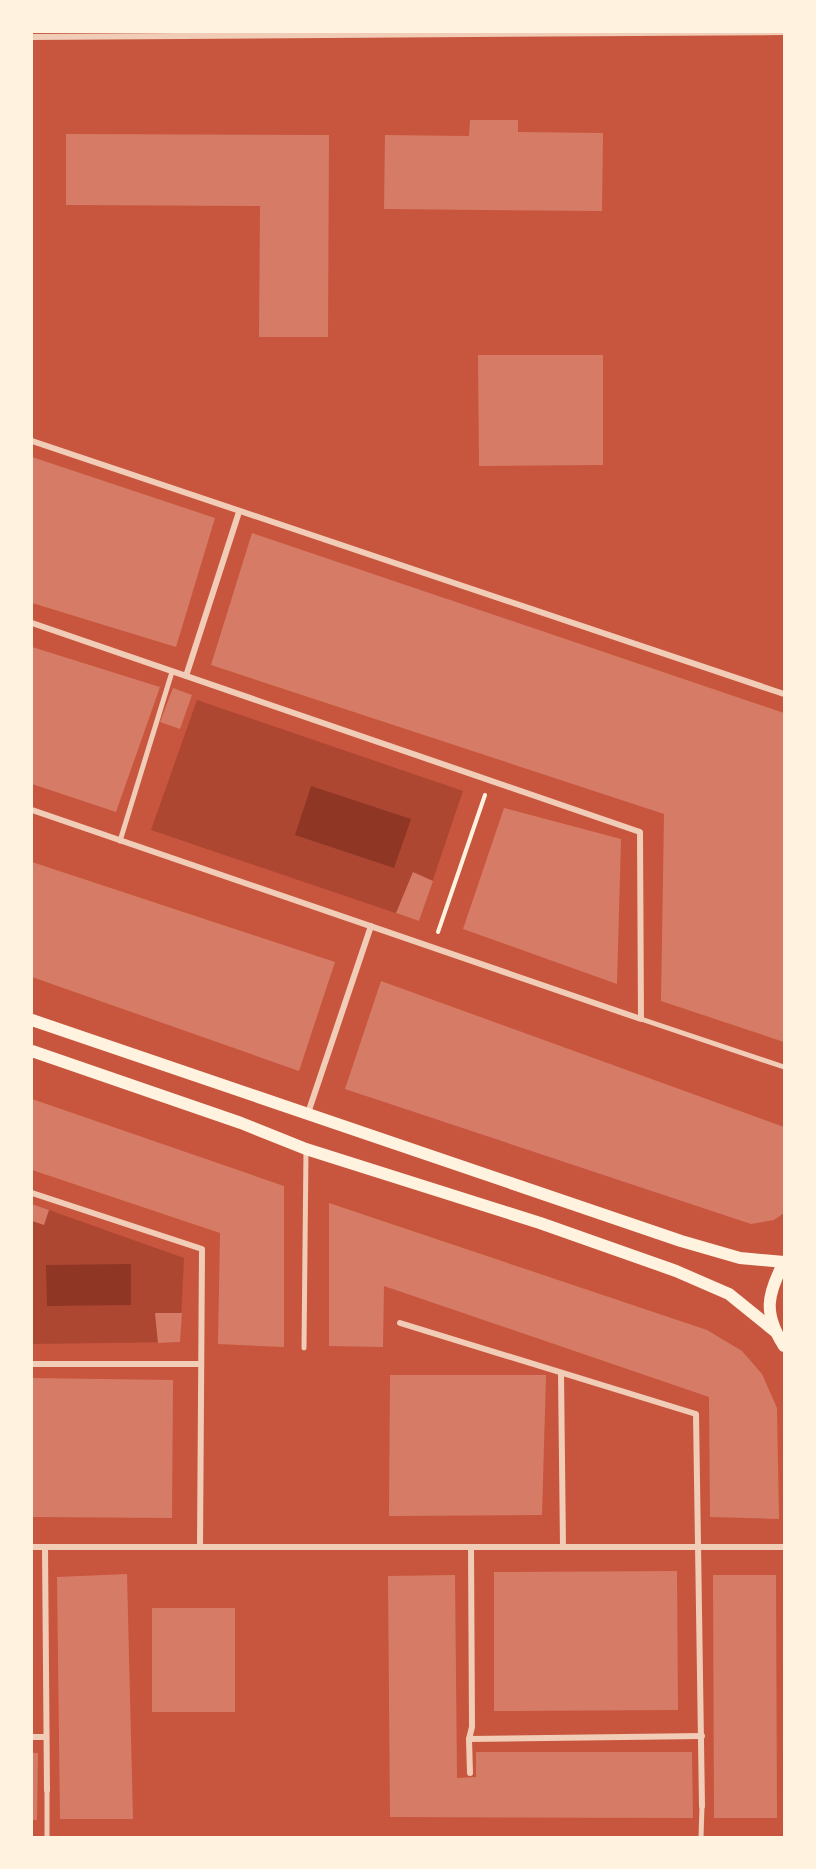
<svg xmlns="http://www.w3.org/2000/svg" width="816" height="1869" font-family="Figtree,sans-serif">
  <rect width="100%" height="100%" fill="#c8553d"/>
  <g fill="#ae4732">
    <path d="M197 700 463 791 419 921 151 830Z"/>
    <path d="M32 1204 184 1258 180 1342 32 1344Z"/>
  </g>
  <g fill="#8f3625">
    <path d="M311 786 411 819 394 868 295 835Z"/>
    <path d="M131 1264V1305L47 1306 46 1265Z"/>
  </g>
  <g fill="#d67c66">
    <path d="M470 120H518V132L603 133 602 211 384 209 385 135 469 136Z"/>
    <path d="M66 134 329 135 328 337H259L260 206 66 205Z"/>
    <path d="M478 355H603V465L479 466Z"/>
    <path d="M32 457 215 518 176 647 32 603Z"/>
    <path d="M252 533 784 713V1042L661 1001 664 814 211 665Z"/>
    <path d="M32 647 160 687 116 812 32 784Z"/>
    <path d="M173 688 192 695 180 729 160 722Z"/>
    <path d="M504 808 621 839 617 984 463 929Z"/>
    <path d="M32 862 335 962 299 1071 32 977Z"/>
    <path d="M413 872 433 881 419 921 396 913Z"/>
    <path d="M381 981 784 1127V1213L774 1220 751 1224 345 1089Z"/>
    <path d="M32 1099 284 1186V1347L218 1344 220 1233 32 1170Z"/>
    <path d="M329 1203 707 1330 742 1351 762 1374 777 1408 779 1519 710 1517 709 1397 384 1286 383 1347 329 1346Z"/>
    <path d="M32 1204 49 1210 44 1225 32 1221Z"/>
    <path d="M155 1313H182L180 1342 158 1343Z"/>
    <path d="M390 1375H546L542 1515 389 1516Z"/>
    <path d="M32 1378 173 1380 172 1518 32 1517Z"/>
    <path d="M677 1571 678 1710 494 1711V1572Z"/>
    <path d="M127 1574 133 1819H60L57 1577Z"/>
    <path d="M455 1575 457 1778 476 1777V1752H692L693 1818 390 1817 388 1576Z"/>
    <path d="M713 1575H776L777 1818H714Z"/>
    <rect x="152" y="1608" width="83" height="104"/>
    <path d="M32 1753H38L37 1820H32Z"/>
  </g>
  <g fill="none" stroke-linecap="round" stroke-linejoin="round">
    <path stroke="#fff3e0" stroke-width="4" d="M438 932 485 795"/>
    <g stroke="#f1ccb7" stroke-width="5">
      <path d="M120 841 172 672"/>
      <path d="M641 1019 784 1067"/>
      <path d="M304 1348 306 1149"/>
      <path d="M47 1838V1790"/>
      <path d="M701 1838 702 1806"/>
    </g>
    <g stroke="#f1ccb7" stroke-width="6">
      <path d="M32 37 784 32"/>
      <path d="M32 441 784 694"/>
      <path d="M32 623 640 832 641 1019 32 810"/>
      <path d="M186 676 239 512"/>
      <path d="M308 1113 371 926"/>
      <path d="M32 1193 202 1249 200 1547"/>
      <path d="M400 1323 696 1414 702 1806"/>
      <path d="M32 1364H200"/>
      <path d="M561 1373 563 1547"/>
      <path d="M32 1547H784"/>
      <path d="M45 1547 47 1790"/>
      <path d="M471 1547 472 1727 469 1739 702 1736"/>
      <path d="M32 1737H46"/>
      <path d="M469 1739 470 1773"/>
    </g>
    <g stroke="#fff3e0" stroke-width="12">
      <path d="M32 1020 681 1241 740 1258 784 1262C767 1295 763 1313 784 1346"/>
      <path d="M32 1051 241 1123 306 1149 540 1223 676 1271 729 1294 776 1332"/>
    </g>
  </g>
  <rect width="816" height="1869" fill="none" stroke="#fff3e0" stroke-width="66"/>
</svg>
